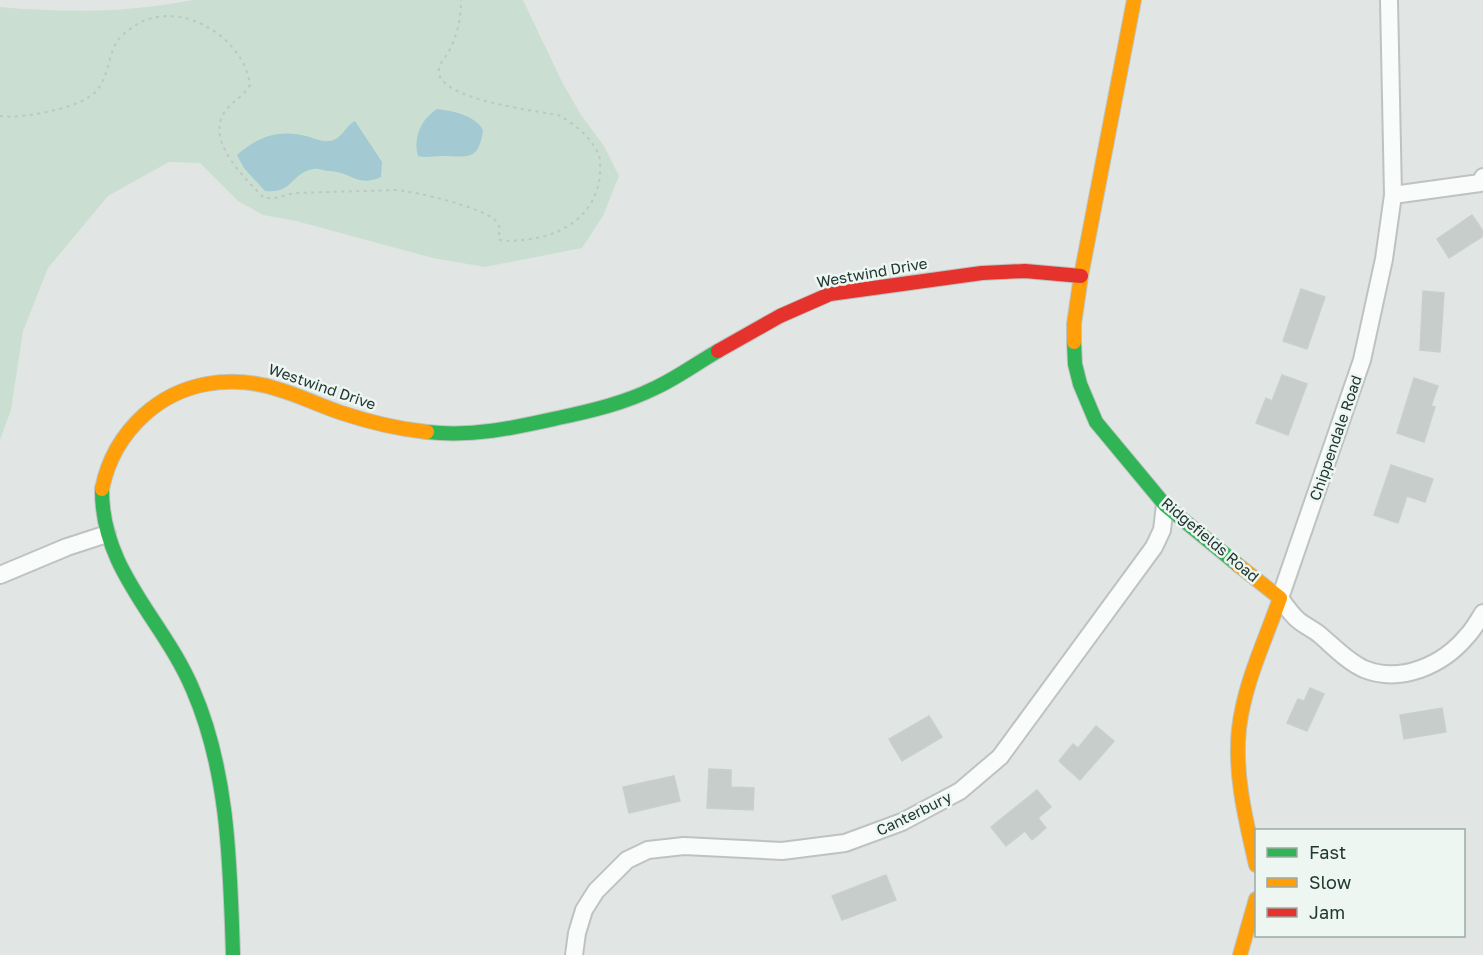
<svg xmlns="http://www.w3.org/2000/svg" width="1483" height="955" font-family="'Golos Text',sans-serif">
  <rect width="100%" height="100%" fill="#e1e6e4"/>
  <path fill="#cadfd1" d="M192 0H523L562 82 581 115 604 146 619 176 603 216 582 248 485 267 433 258 296 221 263 215 238 201 200 163 169 162 108 196 48 268 23 331 11 410 0 440V7C67 13 126 13 192 0Z"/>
  <g fill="#a3c9d3">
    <path d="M437 109C453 111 475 115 483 130 479 162 467 156 442 156 433 156 426 158 418 156 413 138 421 119 437 109Z"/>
    <path d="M355 121 382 162 381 177C357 188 351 171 328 171 323 171 319 168 314 169 291 172 294 194 265 191L244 168 237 155C257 137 279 129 306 136 314 138 321 142 329 141 342 140 345 126 355 121Z"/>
  </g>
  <g fill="#c7cdcb" stroke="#cacfcd" stroke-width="1.5">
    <path d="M1472 215 1483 231V236L1449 258 1437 239Z"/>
    <path d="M1301 289 1325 297 1307 349 1283 341Z"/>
    <path d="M1423 291 1444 293 1440 352 1420 350Z"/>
    <path d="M1282 375 1307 384 1288 435 1256 423 1266 398 1272 401Z"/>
    <path d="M1414 378 1438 386 1431 406 1435 407 1424 442 1397 433Z"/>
    <path d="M1391 465 1433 479 1425 502 1407 496 1398 523 1374 515Z"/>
    <path d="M1310 688 1324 694 1307 731 1287 723 1298 699 1304 701Z"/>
    <path d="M1442 708 1446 732 1404 739 1400 715Z"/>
    <path d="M929 716 942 737 902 761 889 739Z"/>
    <path d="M1096 726 1114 741 1080 780 1059 761 1073 744 1078 748Z"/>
    <path d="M709 769 731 770V787L754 788 753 810 707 808Z"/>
    <path d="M674 776 680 801 629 813 623 787Z"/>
    <path d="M1037 790 1051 807 1038 818 1046 828 1032 840 1025 831 1006 846 991 827Z"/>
    <path d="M886 875 896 900 842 920 832 896Z"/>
  </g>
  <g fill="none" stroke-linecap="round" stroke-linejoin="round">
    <g stroke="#bec3c1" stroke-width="20">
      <g id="street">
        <path d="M1389 0 1393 195 1384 259 1362 360 1280 598C1285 605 1291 614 1298 620 1305 626 1313 629 1320 635 1334 647 1348 662 1364 669 1401 684 1443 665 1467 636 1473 630 1478 621 1483 613"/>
        <path d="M1393 195 1480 183 1483 177"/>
        <path d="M0 575 67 547 107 534"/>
        <path d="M574 955 577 933 584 910 596 891 627 860 648 850 684 846 782 851 845 843 902 822 960 791 1000 757 1154 547 1162 530 1165 505"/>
      </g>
    </g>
    <g stroke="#bdc4c1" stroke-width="16">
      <g id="fast">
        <path d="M1074 342 1075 364 1080 384 1096 422 1165 505 1238 565"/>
        <path d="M427 432C474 437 513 428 558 418 591 411 625 403 655 388 677 378 697 363 718 351"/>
        <path d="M102 489C101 571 164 620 193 690 229 773 230 866 233 955"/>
      </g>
    </g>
    <g stroke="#bdc4c1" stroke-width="16">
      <g id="slow">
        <path d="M1074 342V324L1081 276 1134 0"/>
        <path d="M102 489C108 459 122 435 144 415 180 382 231 374 277 389 299 395 320 406 342 413 369 422 398 429 427 432"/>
        <path d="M1238 565 1280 598C1265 641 1244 684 1239 729 1234 774 1246 821 1256 865"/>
        <path d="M1240 955 1256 899"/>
      </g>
    </g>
    <g stroke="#bdc4c1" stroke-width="16">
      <path id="jam" d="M718 351 780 316 830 294 982 273 1025 271 1081 276"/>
    </g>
    <path stroke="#bfc6c5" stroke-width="2" stroke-dasharray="3 4.5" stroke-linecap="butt" d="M0 116C21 119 72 109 89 97 109 85 106 58 118 40 123 33 133 27 139 23 183 0 244 38 250 85 243 97 231 102 224 113 206 142 245 178 264 198H275L294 193 397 190C417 192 481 207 495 220 500 225 501 230 498 237L500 240C511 242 521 240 532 239 567 233 596 213 600 175 600 168 601 159 598 153 590 136 573 123 558 115 538 111 433 99 439 69 440 62 447 56 450 49 458 33 461 17 461 0"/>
    <use href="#street" stroke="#fafbfb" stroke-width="16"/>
    <use href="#fast" stroke="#30b455" stroke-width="14"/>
    <use href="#slow" stroke="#ff9f0a" stroke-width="14"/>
    <use href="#jam" stroke="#e5322d" stroke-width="14"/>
  </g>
  <g text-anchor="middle" stroke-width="5" stroke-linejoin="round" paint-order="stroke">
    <g font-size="15" fill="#203732" stroke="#eef6f2">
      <text transform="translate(872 273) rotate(-10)" y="5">Westwind Drive</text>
      <text transform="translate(322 387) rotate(19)" y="5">Westwind Drive</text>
      <text transform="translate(1336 438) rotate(-71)" y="5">Chippendale Road</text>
      <text transform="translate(1210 540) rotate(40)" y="5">Ridgefields Road</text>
      <text transform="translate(914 814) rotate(-26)" y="5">Canterbury</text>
    </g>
  </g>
  <rect x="1255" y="829" width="210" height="108" fill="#eef6f2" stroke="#9caaa5" stroke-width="1.5"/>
  <rect x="1267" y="848" width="30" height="9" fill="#30b455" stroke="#9caaa5" stroke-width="1.5"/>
  <text x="1309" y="859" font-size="18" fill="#203732">Fast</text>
  <rect x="1267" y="878" width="30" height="9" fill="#ff9f0a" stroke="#9caaa5" stroke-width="1.5"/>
  <text x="1309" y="889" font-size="18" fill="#203732">Slow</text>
  <rect x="1267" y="908" width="30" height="9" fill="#e5322d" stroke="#9caaa5" stroke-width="1.5"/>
  <text x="1309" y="919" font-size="18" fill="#203732">Jam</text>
</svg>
